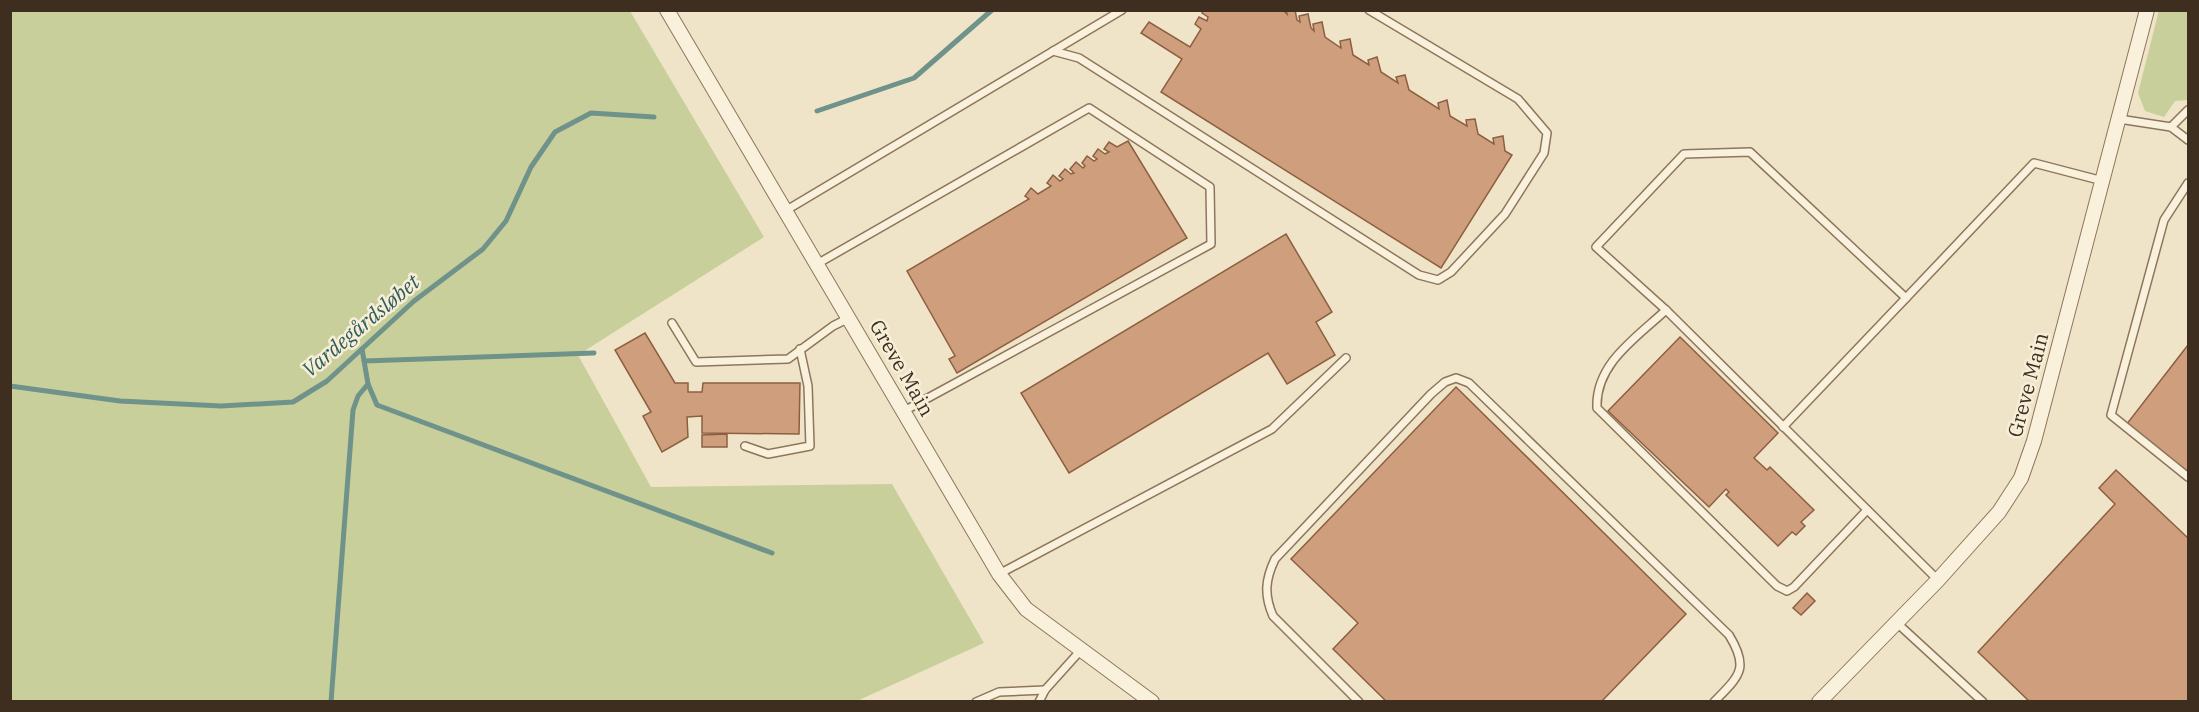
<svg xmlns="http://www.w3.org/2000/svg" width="2199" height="712" font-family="'IBM Plex Serif',serif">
  <rect width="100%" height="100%" fill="#f0e4c8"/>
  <g fill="#c9cf9b">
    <path d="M2159 10 2188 11V100L2175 101 2164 117 2145 111 2138 93Z"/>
    <path d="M10 11H630L764 237 578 355 651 487 892 484 984 643 857 701H11Z"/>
  </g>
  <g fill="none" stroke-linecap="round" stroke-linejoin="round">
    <g stroke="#6f938a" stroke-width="5">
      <path d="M817 111 914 78 992 10"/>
      <path d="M362 349 368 384 377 405 772 553"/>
      <path d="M364 361 594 353"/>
      <path d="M10 386 120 401 221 406 293 402 327 381 414 301 483 249 506 221 531 167 555 132 591 113 654 117"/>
      <path d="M331 702 353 410 358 396 368 384"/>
    </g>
  </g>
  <g fill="#cf9f7d" stroke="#8d5f41" stroke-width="1.5">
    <path d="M1203 10H1283L1287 14 1286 10H1295L1297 20 1300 22 1299 16 1308 14 1311 28 1314 31 1313 24 1322 22 1325 37 1341 48 1340 41 1350 39 1353 55 1369 65 1368 60 1377 57 1381 72 1398 83 1396 77 1405 75 1409 90 1439 109 1438 103 1447 100 1450 116 1467 126 1466 120 1475 119 1478 134 1494 144 1493 138 1503 136 1505 151 1512 155 1441 268 1161 92 1182 59 1141 33 1149 22 1190 47 1201 29 1195 24 1199 17 1207 21 1208 17 1202 13Z"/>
    <path d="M1128 141 1187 238 957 373 949 359 955 356 907 271 1029 199 1025 196 1031 188 1038 194 1051 186 1047 183 1053 175 1060 181 1063 179 1059 176 1065 169 1071 174 1074 173 1070 169 1076 162 1083 168 1085 166 1082 163 1087 156 1094 161 1097 159 1093 156 1098 149 1105 154 1109 152 1104 149 1109 142 1117 147Z"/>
    <path d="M1286 234 1332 312 1316 322 1335 355 1287 384 1268 353 1069 473 1021 393Z"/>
    <path d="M645 333 675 383H688V392H702L703 383H800L799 434 702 433V416L687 417 688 437 662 452 643 416 651 412 615 350Z"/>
    <path d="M1680 337 1778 433 1754 458 1767 470 1770 467 1814 510 1801 522 1805 526 1796 535 1792 532 1778 546 1726 495 1729 492 1726 489 1709 507 1608 411Z"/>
    <path d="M2188 345V474L2126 425Z"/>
    <path d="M1456 387 1686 614 1601 702H1387L1333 649 1358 623 1291 559Z"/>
    <path d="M727 434V447H702V435Z"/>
    <path d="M2116 470 2188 538V701L2030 702 1978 652 2115 504 2099 488Z"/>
    <path d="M1807 593 1815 601 1801 615 1793 608Z"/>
  </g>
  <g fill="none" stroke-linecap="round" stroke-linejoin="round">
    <g stroke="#8d765c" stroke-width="10">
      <g id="lane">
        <path d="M1053 51 1079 58 1419 275 1438 280 1451 272 1505 214 1544 153 1547 133 1518 99 1369 10"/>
        <path d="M2119 119 2171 127 2188 140"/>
        <path d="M2171 127 2188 110"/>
        <path d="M2188 183 2164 220 2111 415 2188 477"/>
        <path d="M785 211 1122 10"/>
        <path d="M817 264 1089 108 1210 187 1211 244 904 411"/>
        <path d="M1666 310C1636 338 1595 364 1597 408L1777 586 1787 591 1794 587 1867 510"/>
        <path d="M672 323 696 362 788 359 833 326 849 318"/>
        <path d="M1783 427 1906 298"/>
        <path d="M745 446 768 454 810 446 808 386 800 349"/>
        <path d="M999 574 1272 429 1346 358"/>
        <path d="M1938 580 1666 310 1596 247 1684 154 1750 152 1906 298 2034 163 2103 181"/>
        <path d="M1897 623 1983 702"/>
        <path d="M976 702 999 692 1045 690"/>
        <path d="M1039 702 1045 690 1081 650"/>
        <path d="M1359 702 1273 616C1264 595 1265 580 1275 559L1431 394 1445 382 1456 378 1469 383 1729 635C1750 669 1739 676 1714 702"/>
      </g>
    </g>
    <g stroke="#8d765c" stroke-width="16">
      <g id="street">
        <path d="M667 10 999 574 1026 609 1152 702"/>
        <path d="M1819 702 1938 580 1999 512 2021 478 2034 441 2147 10"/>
      </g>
    </g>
    <use href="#lane" stroke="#faf1dc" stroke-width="7"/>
    <use href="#street" stroke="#faf1dc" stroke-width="14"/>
  </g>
  <g text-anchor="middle" stroke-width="5" stroke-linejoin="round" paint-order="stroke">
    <g font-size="20" fill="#3d2e20" stroke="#f7eed8">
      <text transform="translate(902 368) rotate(60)" y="7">Greve Main</text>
      <text transform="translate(2028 385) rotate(-75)" y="7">Greve Main</text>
    </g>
    <g font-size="21" font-style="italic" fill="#2f5d5a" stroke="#f7eed8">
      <text transform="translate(361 326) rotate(-40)" y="7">Vardegårdsløbet</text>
    </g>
  </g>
  <rect width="2199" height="712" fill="none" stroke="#3d2e20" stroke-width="24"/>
</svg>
